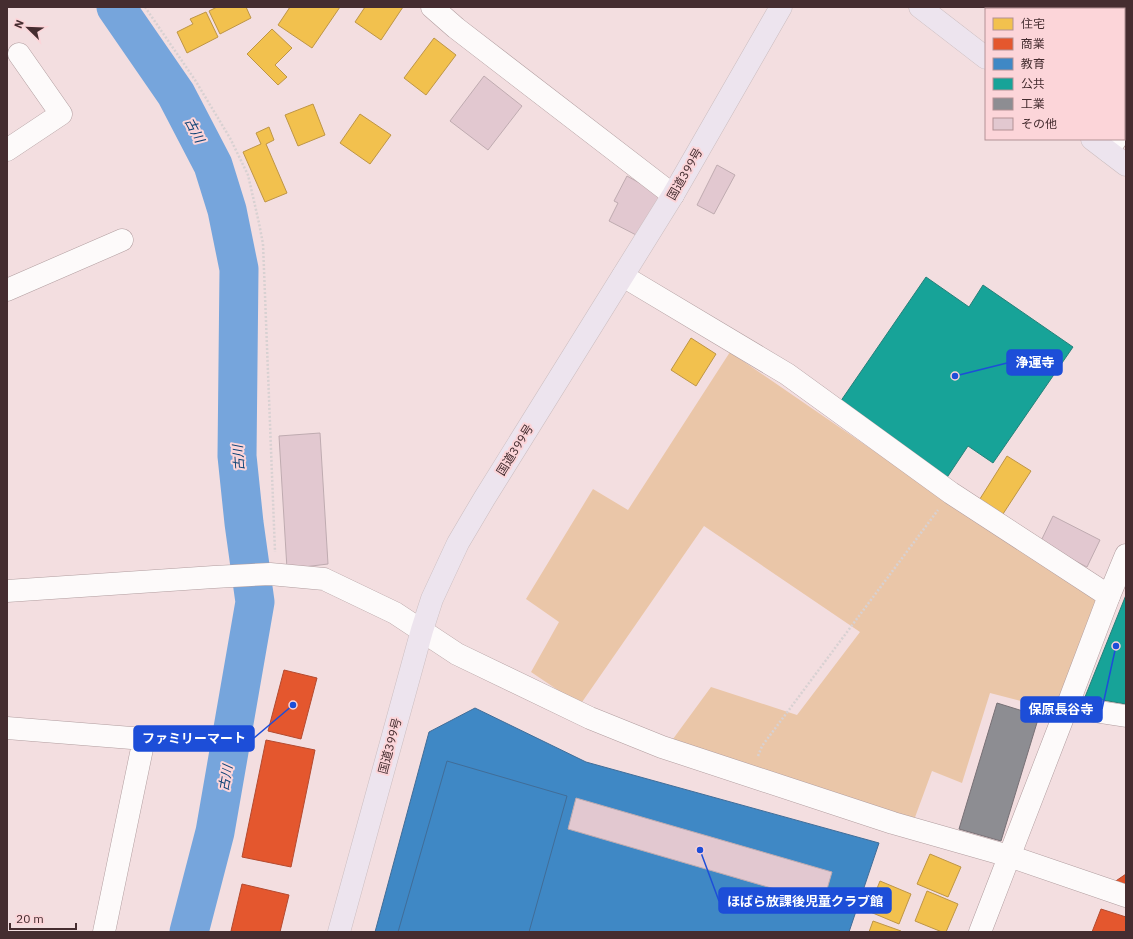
<svg xmlns="http://www.w3.org/2000/svg" width="1133" height="939" font-family="'IBM Plex Sans','Noto Sans JP',sans-serif">
  <rect width="100%" height="100%" fill="#f3dee0"/>
  <path fill="#eac6a8" d="M730 352 954 506 1100 598 1060 711 990 693 962 783 932 771 914 820 760 770 673 739 711 687 797 715 860 632 704 526 580 705 531 672 559 622 526 599 593 489 628 510Z"/>
  <g fill="#f2c14e" stroke="#be9545">
    <path d="M217 7H246L251 18 220 34 209 11Z"/>
    <path d="M290 7H340L312 48 278 25Z"/>
    <path d="M365 7H403L381 40 355 22Z"/>
    <path d="M206 12 218 37 187 53 177 32 193 24 190 19Z"/>
    <path d="M272 29 292 48 275 65 287 77 278 85 247 54Z"/>
    <path d="M434 38 456 55 426 95 404 78Z"/>
    <path d="M313 104 325 135 298 146 285 115Z"/>
    <path d="M360 114 391 135 370 164 340 143Z"/>
    <path d="M269 127 274 140 266 144 287 193 265 202 243 152 261 144 256 133Z"/>
    <path d="M691 338 716 354 696 386 671 370Z"/>
    <path d="M1007 456 1031 471 1001 517 978 502Z"/>
    <path d="M930 854 961 867 948 897 917 884Z"/>
    <path d="M880 881 911 894 899 924 868 911Z"/>
    <path d="M927 891 958 904 946 932H942L915 921Z"/>
    <path d="M873 921 901 931V932H869Z"/>
  </g>
  <g fill="#e4572e" stroke="#b44a2f">
    <path d="M284 670 317 678 301 739 268 731Z"/>
    <path d="M266 740 315 750 291 867 242 857Z"/>
    <path d="M1126 874V896L1104 889Z"/>
    <path d="M242 884 289 895 280 932H237L231 931Z"/>
    <path d="M1101 909 1126 917V932H1092Z"/>
  </g>
  <g fill="#3f88c5" stroke="#416d98">
    <path d="M475 708 586 762 879 843 849 932H375L429 732Z"/>
    <path d="M447 761 567 796 529 932H398Z"/>
  </g>
  <g fill="#17a398" stroke="#258079">
    <path d="M926 277 969 307 983 285 1073 347 993 463 968 446 946 479 838 405Z"/>
    <path d="M1126 595V704L1085 697Z"/>
  </g>
  <path fill="#8d8d92" stroke="#777075" d="M997 703 1039 716 1001 841 959 829Z"/>
  <g fill="none" stroke-linecap="round" stroke-linejoin="round">
    <path stroke="#76a5dc" stroke-width="39" d="M116 7 176 94 213 165 227 210 239 269 237 456 244 523 255 602 215 832 189 932"/>
  </g>
  <g fill="#e2c8d0" stroke="#bfabb0">
    <path d="M484 76 522 106 488 150 450 121Z"/>
    <path d="M717 165 735 175 714 214 697 205Z"/>
    <path d="M627 176 663 196 640 237 609 221 618 203 614 201Z"/>
    <path d="M320 433 328 564 287 569 279 436Z"/>
    <path d="M1053 516 1100 540 1087 567 1040 543Z"/>
    <path d="M576 798 832 872 823 903 568 829Z"/>
  </g>
  <g fill="none" stroke-linecap="round" stroke-linejoin="round">
    <g stroke="#b19d9f" stroke-width="23">
      <g id="minor">
        <path d="M432 7 456 28 673 195"/>
        <path d="M7 150 61 114 19 54"/>
        <path d="M1108 151 1116 139"/>
        <path d="M623 276 787 374 951 493 1109 596"/>
        <path d="M7 290 122 240"/>
        <path d="M7 591 214 577 270 574 324 579 395 613 457 654 590 718 662 747 893 823 1009 856 1126 896"/>
        <path d="M1067 707 1126 716"/>
        <path d="M7 728 144 739 104 932"/>
        <path d="M980 932 1067 707 1109 596 1126 555"/>
      </g>
    </g>
    <g stroke="#cbbdbf" stroke-width="23">
      <g id="highway">
        <path d="M920 7 986 58"/>
        <path d="M1092 139 1126 165"/>
        <path d="M339 932 422 630 432 599 458 543 484 499 673 195 781 7"/>
      </g>
    </g>
    <g stroke="#d8d1d2" stroke-width="2.5" stroke-dasharray="2 2" stroke-linecap="butt">
      <path d="M145 7 195 80 230 138 248 175 259 223 263 244 275 552"/>
      <path d="M758 756 762 746 938 510"/>
    </g>
    <use href="#minor" stroke="#fdfafa" stroke-width="22"/>
    <use href="#highway" stroke="#ede4ee" stroke-width="22"/>
  </g>
  <g text-anchor="middle" stroke-width="4" stroke-linejoin="round" paint-order="stroke">
    <g font-size="12" fill="#452d30" stroke="#fcd5d9">
      <text transform="translate(685 174) rotate(-60)" y="4">国道399号</text>
      <text transform="translate(515 450) rotate(-58)" y="4">国道399号</text>
      <text transform="translate(390 746) rotate(-75)" y="4">国道399号</text>
    </g>
    <g font-size="13" font-style="italic" fill="#0c4275" stroke="#fcd5d9">
      <text transform="translate(195 130) rotate(62)" y="5">古川</text>
      <text transform="translate(238 458) rotate(-94)" y="5">古川</text>
      <text transform="translate(225 778) rotate(-80)" y="5">古川</text>
    </g>
  </g>
  <path fill="none" stroke="#1d4ed8" stroke-width="1.5" d="M955 376L1007 363M1116 646L1102 709M293 705L254 738M700 850L719 901"/>
  <g fill="#1d4ed8" stroke="#fcd5d9" stroke-width="1.5">
    <circle cx="955" cy="376" r="4"/>
    <circle cx="1116" cy="646" r="4"/>
    <circle cx="293" cy="705" r="4"/>
    <circle cx="700" cy="850" r="4"/>
  </g>
  <g fill="#1d4ed8" stroke="#1d4ed8" stroke-width="1.5">
    <rect x="1007" y="350" width="55" height="25" rx="4"/>
    <rect x="1021" y="697" width="81" height="25" rx="4"/>
    <rect x="134" y="726" width="120" height="25" rx="4"/>
    <rect x="719" y="888" width="172" height="25" rx="4"/>
  </g>
  <g font-size="13" text-anchor="middle" font-weight="bold" fill="#fff">
    <text x="1035" y="367">浄運寺</text>
    <text x="1061" y="714">保原長谷寺</text>
    <text x="194" y="743">ファミリーマート</text>
    <text x="805" y="906">ほばら放課後児童クラブ館</text>
  </g>
  <rect width="1133" height="939" fill="none" stroke="#452d30" stroke-width="16"/>
  <rect x="985" y="8" width="140" height="132" fill="#fcd5d9" stroke="#b39295"/>
  <rect x="993" y="18" width="20" height="12" fill="#f2c14e" stroke="#b39295"/>
  <text x="1021" y="28" font-size="12" fill="#452d30">住宅</text>
  <rect x="993" y="38" width="20" height="12" fill="#e4572e" stroke="#b39295"/>
  <text x="1021" y="48" font-size="12" fill="#452d30">商業</text>
  <rect x="993" y="58" width="20" height="12" fill="#3f88c5" stroke="#b39295"/>
  <text x="1021" y="68" font-size="12" fill="#452d30">教育</text>
  <rect x="993" y="78" width="20" height="12" fill="#17a398" stroke="#b39295"/>
  <text x="1021" y="88" font-size="12" fill="#452d30">公共</text>
  <rect x="993" y="98" width="20" height="12" fill="#8d8d92" stroke="#b39295"/>
  <text x="1021" y="108" font-size="12" fill="#452d30">工業</text>
  <rect x="993" y="118" width="20" height="12" fill="#e2c8d0" stroke="#b39295"/>
  <text x="1021" y="128" font-size="12" fill="#452d30">その他</text>
  <g transform="translate(28 28) rotate(293)" stroke="#fcd5d9" stroke-width="3" paint-order="stroke">
  <path d="M0-3L7 15L0 10L-7 15Z" fill="#452d30"/>
  <text y="-6" font-size="11" font-weight="bold" text-anchor="middle" fill="#452d30">N</text>
  </g>
  <path d="M10 923v6h66v-6" fill="none" stroke="#452d30" stroke-width="2"/>
  <text x="16" y="923" font-size="12" fill="#452d30" stroke="#fcd5d9" stroke-width="3" paint-order="stroke">20 m</text>
</svg>
